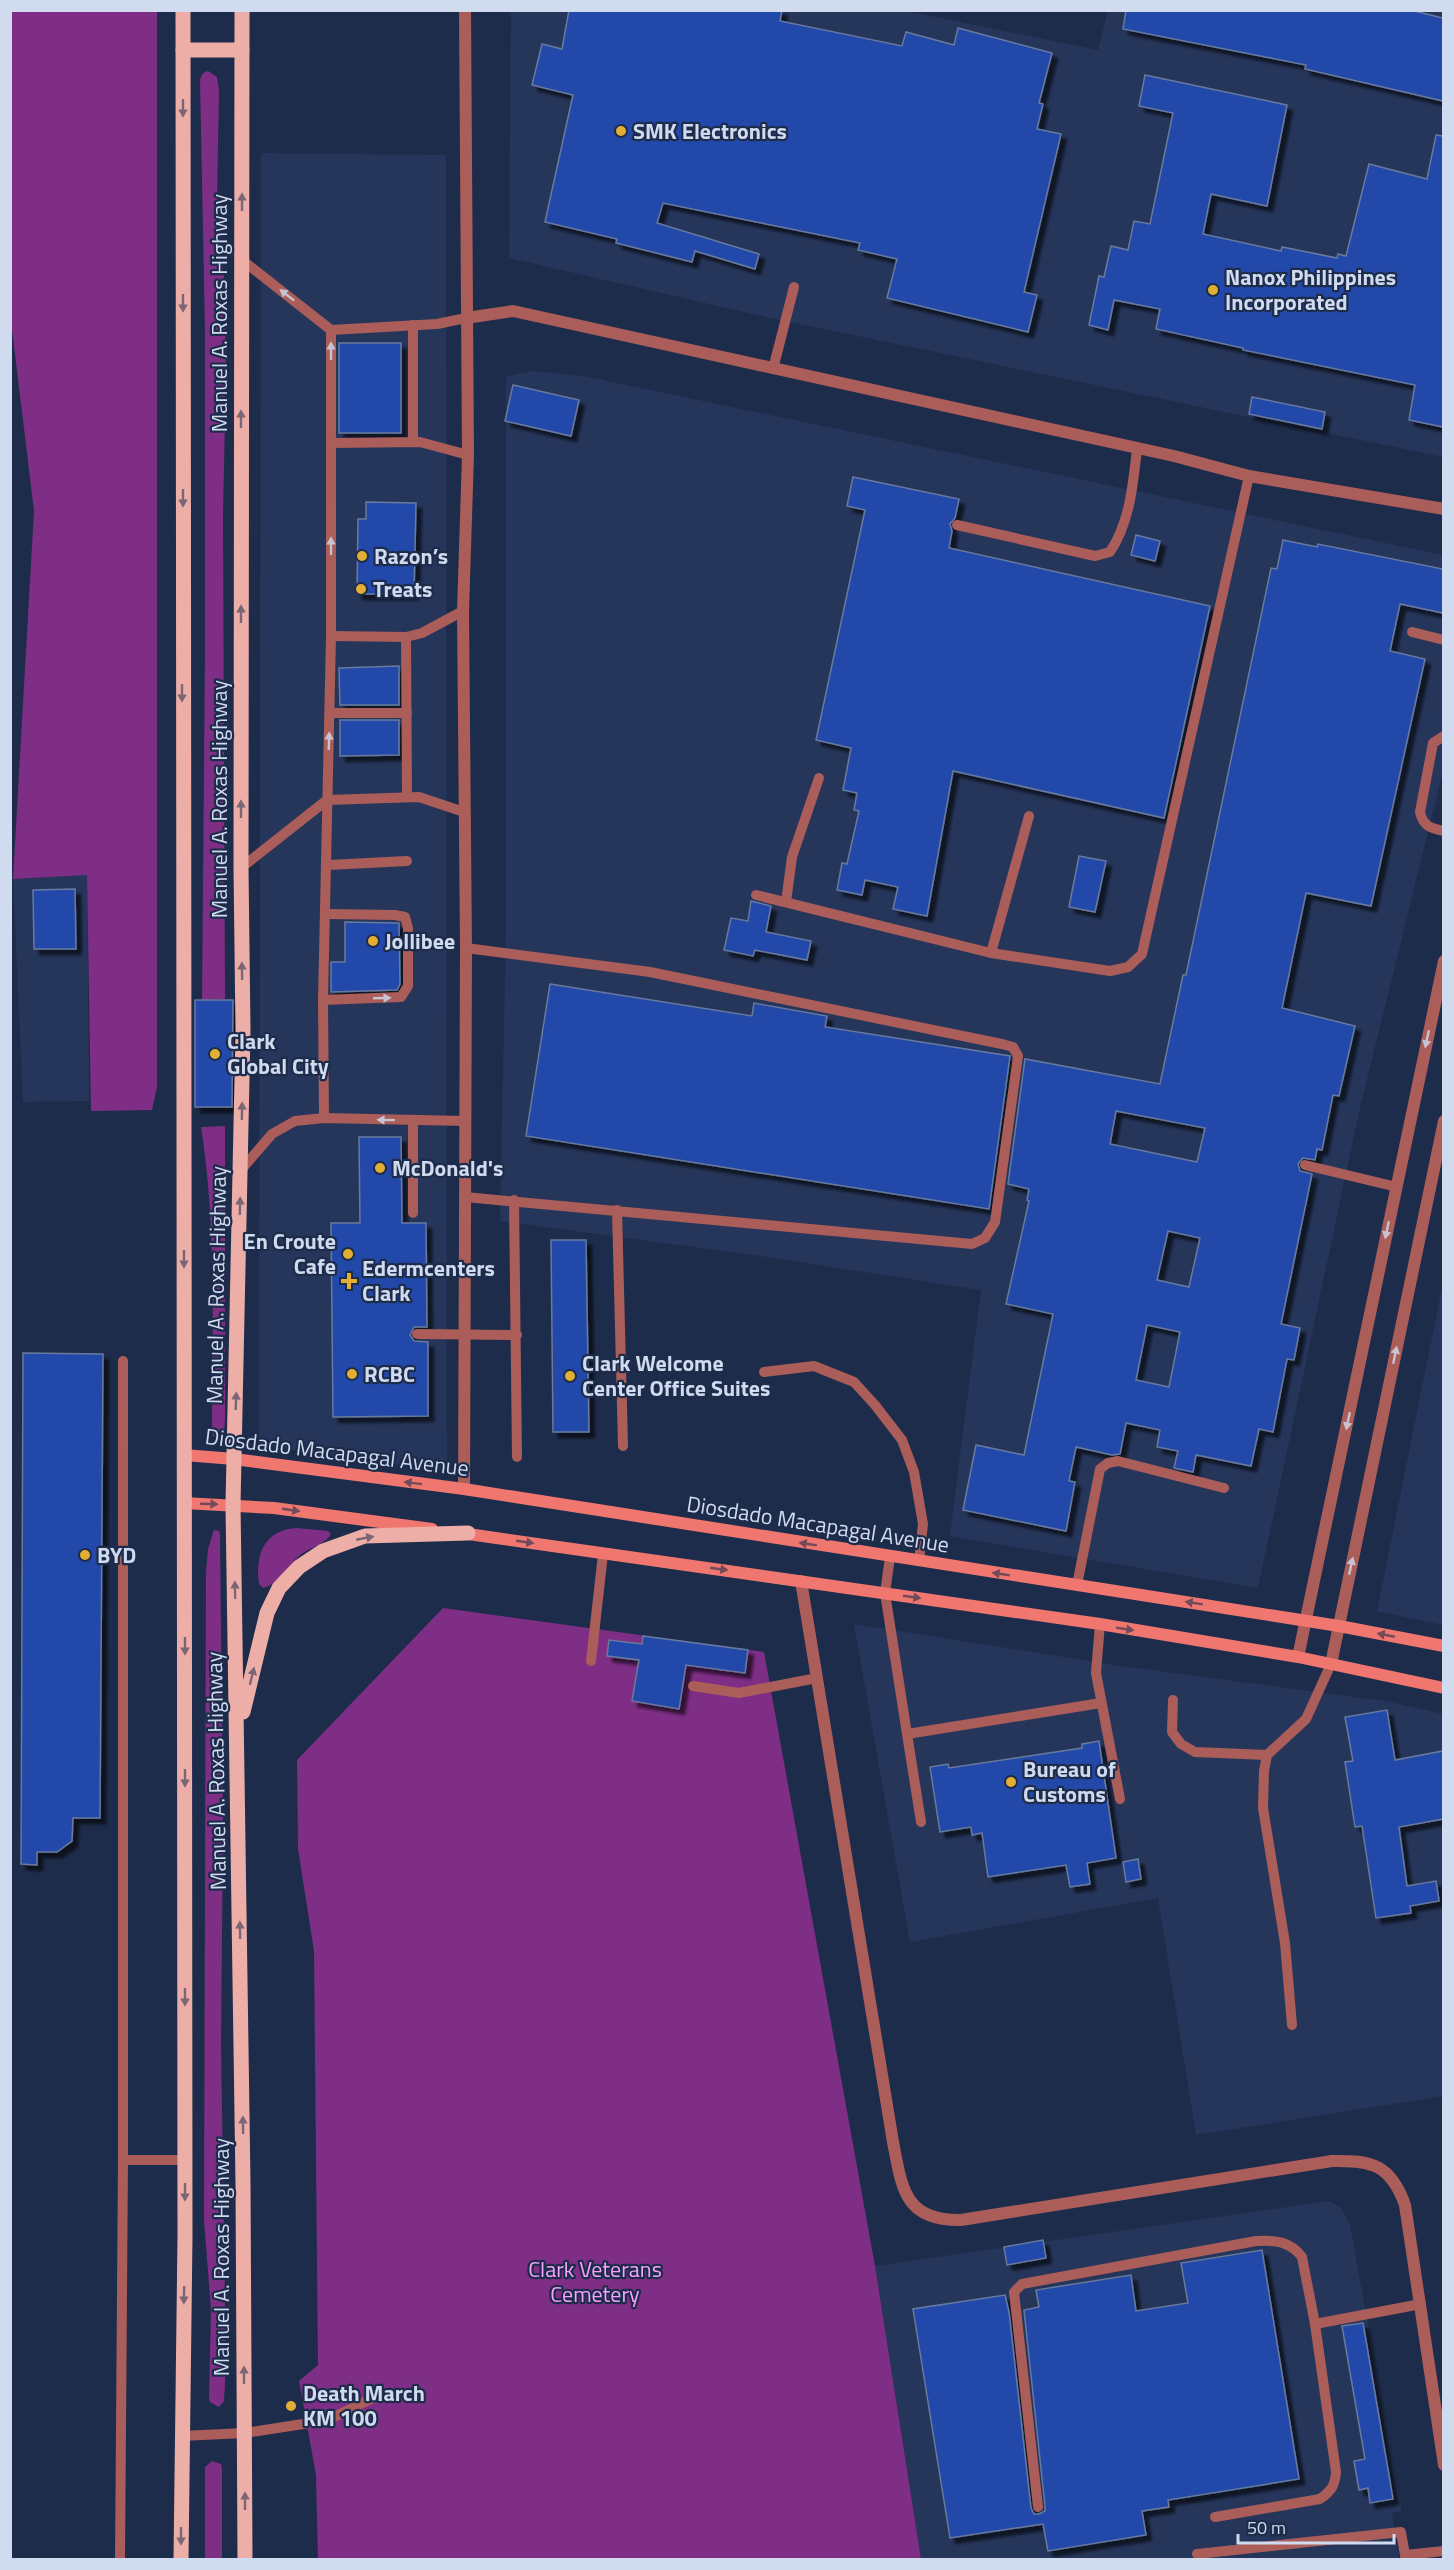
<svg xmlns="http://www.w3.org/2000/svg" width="1454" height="2570" font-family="'Titillium Web',sans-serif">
  <defs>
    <filter id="shadow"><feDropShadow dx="5.5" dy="5.5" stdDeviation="1.5" flood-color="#0009"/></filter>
  </defs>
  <rect width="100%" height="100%" fill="#1e2c4b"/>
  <g fill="#26365b">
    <path d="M511 11H906L1098 50 1108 11H1443V457L766 317 509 258Z"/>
    <path d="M261 153 446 155 447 1472 259 1445Z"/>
    <path d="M532 371 583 376 1443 555V771L1359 1112 1258 1588 950 1536 981 1290 761 1256 500 1221 506 930V377Z"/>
    <path d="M87 875 89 1101 23 1102 13 879Z"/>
    <path d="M1443 1283V1625L1377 1611Z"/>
    <path d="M854 1624 1121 1666 1385 1701 1443 1714V2096L1196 2135 1158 1898 910 1942Z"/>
    <path d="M1329 2201 1341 2208 1350 2225 1402 2511 1392 2513 1399 2559H921L875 2266Z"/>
  </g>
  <g fill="#7f2e86">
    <path d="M10 11H157V1087L152 1110 91 1111 87 875 13 879 34 511 10 313Z"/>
    <path d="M208 71 217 77 219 90 217 198 224 278 226 370 223 515 225 999 202 1000 205 653V332L200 79 203 73Z"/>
    <path d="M225 1126V1418L224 1434 219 1438 213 1436 212 1431C212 1328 217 1230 201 1127Z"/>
    <path d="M296 1528 328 1531 331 1534C326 1544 308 1548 299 1556 288 1565 278 1585 263 1588L259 1584C255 1555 264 1530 296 1528Z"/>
    <path d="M214 1530 219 1531 220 1534 223 1824 221 2045 226 2364 224 2401 219 2407 210 2402 209 2397 211 2310 204 2220 206 1572 208 1549Z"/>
    <path d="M443 1608 764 1652 875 2266 921 2559H318L316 2475 299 2381 318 2365 314 1951 298 1849 297 1760Z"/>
    <path d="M212 2461 221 2464 222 2469V2559H205V2467Z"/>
  </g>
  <g fill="#2248aa" stroke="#687a9d" stroke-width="1.5" fill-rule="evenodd" filter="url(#shadow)">
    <path d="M569 10H782L780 21 902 46 906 32 954 45 958 28 1052 53 1039 103 1043 104 1037 129 1061 134 1024 292 1037 295 1028 332 887 298 897 259 858 250 860 243 663 203 657 223 759 254 755 269 695 251 692 262 616 243 617 239 545 222 573 95 532 85 542 44 562 49Z"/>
    <path d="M1126 10H1410L1443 18V101L1305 69 1306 65 1123 29Z"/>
    <path d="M1145 75 1287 105 1267 206 1211 194 1203 234 1281 251 1282 247 1337 258 1338 254 1346 256 1369 164 1427 179 1436 135 1443 136V427L1409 420 1415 385 1243 350V348L1156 329 1160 309 1114 300 1108 330 1089 325 1099 276 1104 277 1111 246 1128 250 1134 221 1150 224 1173 113 1139 106Z"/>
    <rect x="339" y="343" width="62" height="90"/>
    <path d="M513 385 579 400 571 436 505 421Z"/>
    <path d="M1252 397 1325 412 1322 429 1249 414Z"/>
    <path d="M853 477 959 499 955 518 950 524 952 531 949 548 1210 606 1164 818 953 771 927 916 893 909 898 887 865 880 862 895 837 890 842 863 847 864 859 811 854 810 857 793 843 790 851 748 816 740 865 510 847 506Z"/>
    <path d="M366 502 416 503 414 594H357L358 519H366Z"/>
    <path d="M1136 535 1160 541 1155 561 1131 555Z"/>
    <path d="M1283 540 1317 547 1318 544 1443 569V613L1400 604 1390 651 1425 659 1371 906 1306 893 1282 1008 1355 1026 1339 1096 1333 1095 1322 1150 1317 1149 1315 1160 1303 1158 1298 1164 1300 1171 1312 1174 1281 1324 1300 1328 1294 1360 1287 1359 1273 1432 1259 1429 1251 1466 1196 1455 1193 1472 1174 1468 1178 1451 1157 1447 1160 1430 1126 1423 1120 1454 1112 1455 1076 1447 1069 1481 1075 1482 1066 1531 963 1510 976 1445 1024 1455 1053 1314 1006 1304 1029 1201 1027 1200 1029 1189 1008 1184 1025 1059 1160 1084 1183 975H1186L1271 568 1277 569ZM1116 1111 1205 1128 1197 1162 1110 1144ZM1168 1231 1200 1238 1189 1287 1157 1280ZM1147 1325 1180 1332 1169 1387 1136 1380Z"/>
    <path d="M399 666V705H340L339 668Z"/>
    <path d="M340 720H399V755L340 756Z"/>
    <path d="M1079 856 1106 861 1095 912 1069 907Z"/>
    <path d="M75 889 76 949H34L33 890Z"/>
    <path d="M751 901 771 906 766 932 811 941 807 960 755 950 753 956 724 950 731 918 748 921Z"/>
    <path d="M345 922 399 923 400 984 397 990 331 992V962H345Z"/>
    <path d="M550 984 752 1016 754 1003 827 1016 825 1027 1010 1056 989 1209 526 1136Z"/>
    <path d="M195 1000H233L232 1107H195Z"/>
    <path d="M359 1137H401L402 1223H426L427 1327H414L410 1335 414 1341 428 1342V1416L333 1417 331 1223H360Z"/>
    <path d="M551 1240H586L589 1432H553Z"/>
    <path d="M23 1353 103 1354 100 1818H73L72 1841 57 1852H37V1865L21 1864Z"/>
    <path d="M643 1636 748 1650 745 1673 686 1665 679 1709 632 1701 639 1660 607 1656 609 1640 642 1644Z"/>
    <path d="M1387 1710 1395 1760 1443 1751V1819L1399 1827 1407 1886 1436 1881 1439 1901 1410 1906 1411 1913 1376 1918 1362 1826 1355 1827 1345 1762 1353 1761 1345 1717Z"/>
    <path d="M1099 1741 1116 1858 1087 1863 1090 1884 1070 1887 1066 1865 988 1877 982 1833 972 1835 971 1827 940 1832 930 1767 948 1764 949 1768 1082 1748V1744Z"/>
    <path d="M1138 1859 1141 1879 1126 1882 1123 1862Z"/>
    <path d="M1043 2240 1046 2258 1007 2265 1004 2247Z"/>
    <path d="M1262 2250 1299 2479 1168 2500 1169 2507 1142 2511 1146 2535 1048 2551 1043 2524 950 2538 913 2309 1005 2295 1009 2312 1031 2508 1034 2514H1039L1045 2511V2506L1024 2310 1039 2307 1036 2290 1131 2275 1136 2311 1188 2303 1181 2263Z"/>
    <path d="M1363 2323 1393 2499 1370 2503 1368 2488 1359 2490 1354 2461 1365 2459 1342 2326Z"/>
  </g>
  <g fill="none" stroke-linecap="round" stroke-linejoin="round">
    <g stroke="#aa5d59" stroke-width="10">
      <path d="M242 260 331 330 437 324 466 318"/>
      <path d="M413 325V442"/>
      <path d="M773 369 794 287"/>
      <path d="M332 443 420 442 468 455"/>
      <path d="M957 525 1095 556 1110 552C1130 522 1133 484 1137 449"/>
      <path d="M1412 632 1444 640"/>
      <path d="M331 636 406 637 422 633 463 611"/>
      <path d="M406 637 407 797"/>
      <path d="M330 713H407"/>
      <path d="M1444 736 1433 743 1420 812C1423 826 1430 828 1444 831"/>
      <path d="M328 865 407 861"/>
      <path d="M241 868 327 800 419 797 464 812"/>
      <path d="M756 895 991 953 1110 971 1128 967 1142 954 1249 476"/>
      <path d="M786 902 792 857 819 778"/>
      <path d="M991 953 1029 816"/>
      <path d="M323 1000 401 997 408 986V928L405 917 395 915 327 914"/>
      <path d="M324 1118 323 1000 331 636V330"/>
      <path d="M413 1120V1213"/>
      <path d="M1305 1165 1397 1187"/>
      <path d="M241 1170 272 1134 295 1121 324 1118 466 1121"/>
      <path d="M465 1197 972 1244 985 1238 995 1222 1018 1056 1013 1047 1002 1044 650 972 466 948"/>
      <path d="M514 1200 517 1457"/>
      <path d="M617 1210 623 1446"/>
      <path d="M417 1334 517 1335"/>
      <path d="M764 1372 814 1366 854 1382 875 1405 902 1440 914 1472 923 1524 919 1561"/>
      <path d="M890 1557 885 1593 907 1734"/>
      <path d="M1077 1585 1100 1469 1108 1463 1118 1461 1224 1488"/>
      <path d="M1100 1624 1096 1673 1120 1799"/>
      <path d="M591 1661 603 1554"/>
      <path d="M693 1686 739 1693 817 1678"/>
      <path d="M1173 1700 1172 1732 1181 1744 1195 1752 1267 1755"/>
      <path d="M921 1822 907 1734 1101 1703"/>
      <path d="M1292 2025 1285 1943 1263 1808 1264 1771 1267 1755 1306 1719 1331 1664"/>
      <path d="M123 2160H185"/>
      <path d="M181 2436 245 2433 316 2422 332 2418 373 2398"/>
      <path d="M1038 2507 1014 2292 1022 2284 1256 2241C1275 2240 1290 2241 1302 2257L1315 2324"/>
      <path d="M1215 2517 1320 2499C1331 2491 1335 2486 1336 2472L1315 2324 1421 2304"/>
      <path d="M1197 2554 1401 2532 1405 2555"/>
      <path d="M120 2560 123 2160V1361"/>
      <path d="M1406 2560 1405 2555 1444 2551"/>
    </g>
    <g stroke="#aa5d59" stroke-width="12">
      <path d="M466 318 513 311 1174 456 1249 476 1444 509"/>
      <path d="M464 1489 466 948 463 611 468 455 465 10"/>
      <path d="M801 1581 893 2142C902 2188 904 2221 961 2220L1332 2161C1372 2160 1391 2165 1405 2205L1444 2465"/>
      <path d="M1298 1657 1444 961"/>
      <path d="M1331 1664 1444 1121"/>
    </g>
    <g stroke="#f07670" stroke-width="12">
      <path d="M184 1455 234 1459 464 1489 1339 1626 1444 1646"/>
      <path d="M184 1503 274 1508 432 1529"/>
      <path d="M461 1533 1100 1624 1298 1657 1444 1688"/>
    </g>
    <g stroke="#eeaea8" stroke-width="15">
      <path d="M242 10 241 868 243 1030 233 1505 243 2183 245 2560"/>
      <path d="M183 50H242"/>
      <path d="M243 1712 267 1613 279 1588 299 1567 323 1551 365 1536 468 1533"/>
      <path d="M181 2560 185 2236 183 10"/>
    </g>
  </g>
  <defs><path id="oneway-solid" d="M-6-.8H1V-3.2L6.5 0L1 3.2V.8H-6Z" transform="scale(1.5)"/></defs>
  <g fill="#7c6675">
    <use href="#oneway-solid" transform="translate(183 108) rotate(90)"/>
    <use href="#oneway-solid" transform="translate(242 202) rotate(-90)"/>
    <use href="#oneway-solid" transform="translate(183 303) rotate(90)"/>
    <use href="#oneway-solid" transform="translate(241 419) rotate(-90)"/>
    <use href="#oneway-solid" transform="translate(183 498) rotate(90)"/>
    <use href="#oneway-solid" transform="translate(241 614) rotate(-90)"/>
    <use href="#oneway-solid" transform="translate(182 693) rotate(90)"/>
    <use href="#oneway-solid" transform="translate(241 809) rotate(-90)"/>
    <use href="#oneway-solid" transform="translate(242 971) rotate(-91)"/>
    <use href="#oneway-solid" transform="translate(242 1111) rotate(-89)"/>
    <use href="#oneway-solid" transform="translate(240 1206) rotate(-89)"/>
    <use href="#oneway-solid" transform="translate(184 1259) rotate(90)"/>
    <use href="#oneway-solid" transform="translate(236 1401) rotate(-88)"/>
    <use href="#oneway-solid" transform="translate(365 1538) rotate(-11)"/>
    <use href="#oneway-solid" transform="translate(235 1590) rotate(-91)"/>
    <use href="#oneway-solid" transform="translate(185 1646) rotate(90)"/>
    <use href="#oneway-solid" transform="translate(252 1676) rotate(-76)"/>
    <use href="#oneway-solid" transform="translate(185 1778) rotate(90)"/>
    <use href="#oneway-solid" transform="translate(240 1930) rotate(-91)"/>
    <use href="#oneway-solid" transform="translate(185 1997) rotate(90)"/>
    <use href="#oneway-solid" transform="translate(243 2125) rotate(-91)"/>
    <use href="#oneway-solid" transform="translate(185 2192) rotate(90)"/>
    <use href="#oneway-solid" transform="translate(184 2295) rotate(91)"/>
    <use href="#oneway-solid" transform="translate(244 2375) rotate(-90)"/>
    <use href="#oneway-solid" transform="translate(245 2501) rotate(-90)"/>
    <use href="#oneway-solid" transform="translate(181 2536) rotate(90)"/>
  </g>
  <g fill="#c9c2d1">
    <use href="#oneway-solid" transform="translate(287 295) rotate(-142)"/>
    <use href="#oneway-solid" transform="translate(331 351) rotate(-90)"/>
    <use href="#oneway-solid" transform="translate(331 546) rotate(-90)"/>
    <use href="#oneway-solid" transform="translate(329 741) rotate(-88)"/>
    <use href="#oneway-solid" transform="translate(382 998) rotate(-2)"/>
    <use href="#oneway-solid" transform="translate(1427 1039) rotate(102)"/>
    <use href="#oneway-solid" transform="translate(386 1120) rotate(-179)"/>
    <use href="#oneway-solid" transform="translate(1387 1230) rotate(102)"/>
    <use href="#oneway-solid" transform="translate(1395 1355) rotate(-78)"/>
    <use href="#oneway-solid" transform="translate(1348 1421) rotate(102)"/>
    <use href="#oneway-solid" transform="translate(1351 1566) rotate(-78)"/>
  </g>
  <g fill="#724a5a">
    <use href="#oneway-solid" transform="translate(413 1483) rotate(-173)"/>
    <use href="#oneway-solid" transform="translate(209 1504) rotate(2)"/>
    <use href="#oneway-solid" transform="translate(291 1510) rotate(8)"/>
    <use href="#oneway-solid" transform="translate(525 1542) rotate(8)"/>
    <use href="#oneway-solid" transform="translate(808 1544) rotate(-171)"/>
    <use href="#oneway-solid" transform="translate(719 1569) rotate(8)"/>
    <use href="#oneway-solid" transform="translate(1001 1574) rotate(-171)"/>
    <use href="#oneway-solid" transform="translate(912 1597) rotate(8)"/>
    <use href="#oneway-solid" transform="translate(1194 1603) rotate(-171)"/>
    <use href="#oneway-solid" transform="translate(1125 1629) rotate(9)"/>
    <use href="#oneway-solid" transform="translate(1386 1635) rotate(-169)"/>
  </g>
  <g fill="#e2af34" stroke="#1e2c4b" stroke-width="2">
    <circle cx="621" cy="131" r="6"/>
    <circle cx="1213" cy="290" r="6"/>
    <circle cx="362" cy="556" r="6"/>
    <circle cx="361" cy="589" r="6"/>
    <circle cx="373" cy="941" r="6"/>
    <circle cx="215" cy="1054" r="6"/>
    <circle cx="380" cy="1168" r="6"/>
    <circle cx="348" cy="1254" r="6"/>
    <path d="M346 1272h6v6h6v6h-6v6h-6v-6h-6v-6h6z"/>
    <circle cx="352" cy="1374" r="6"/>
    <circle cx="570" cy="1376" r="6"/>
    <circle cx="85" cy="1555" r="6"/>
    <circle cx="1011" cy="1782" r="6"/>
    <circle cx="291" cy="2406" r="6"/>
  </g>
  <g text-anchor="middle" stroke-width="4.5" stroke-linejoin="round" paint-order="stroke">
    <g font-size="22" font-weight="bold" fill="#d1dbef" stroke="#1e2c4b" text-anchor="start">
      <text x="633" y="139">SMK Electronics</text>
      <text x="1225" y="285">Nanox Philippines<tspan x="1225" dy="25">Incorporated</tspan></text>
      <text x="374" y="564">Razon’s</text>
      <text x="373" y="597">Treats</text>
      <text x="385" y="949">Jollibee</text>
      <text x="227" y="1049">Clark<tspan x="227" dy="25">Global City</tspan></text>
      <text x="392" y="1176">McDonald's</text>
      <text x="336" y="1249" text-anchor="end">En Croute<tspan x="336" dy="25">Cafe</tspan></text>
      <text x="362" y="1276">Edermcenters<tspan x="362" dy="25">Clark</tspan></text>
      <text x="582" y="1371">Clark Welcome<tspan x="582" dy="25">Center Office Suites</tspan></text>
      <text x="364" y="1382">RCBC</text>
      <text x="97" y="1563">BYD</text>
      <text x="1023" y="1777">Bureau of<tspan x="1023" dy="25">Customs</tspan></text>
      <text x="303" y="2401">Death March<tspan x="303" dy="25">KM 100</tspan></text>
    </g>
    <g font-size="22" fill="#d1dbef" stroke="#1e2c4b">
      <text transform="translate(219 313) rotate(-90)" y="8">Manuel A. Roxas Highway</text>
      <text transform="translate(219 799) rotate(-90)" y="8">Manuel A. Roxas Highway</text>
      <text transform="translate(216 1285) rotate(-89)" y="8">Manuel A. Roxas Highway</text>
      <text transform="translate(337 1452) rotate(7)" y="8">Diosdado Macapagal Avenue</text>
      <text transform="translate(818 1524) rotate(9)" y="8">Diosdado Macapagal Avenue</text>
      <text transform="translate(216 1771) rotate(-91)" y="8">Manuel A. Roxas Highway</text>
      <text transform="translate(221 2257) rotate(-90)" y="8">Manuel A. Roxas Highway</text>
    </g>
    <g font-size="22" fill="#f8a2fe" stroke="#1e2c4b">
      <text x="595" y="2277">Clark Veterans<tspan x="595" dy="25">Cemetery</tspan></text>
    </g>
  </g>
  <rect width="1454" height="2570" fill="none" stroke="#d1dbef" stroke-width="24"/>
  <path d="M1238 2534v9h156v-9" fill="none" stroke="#d1dbef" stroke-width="3"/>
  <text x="1247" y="2534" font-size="18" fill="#d1dbef" stroke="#1e2c4b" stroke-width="4.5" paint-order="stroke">50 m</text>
</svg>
